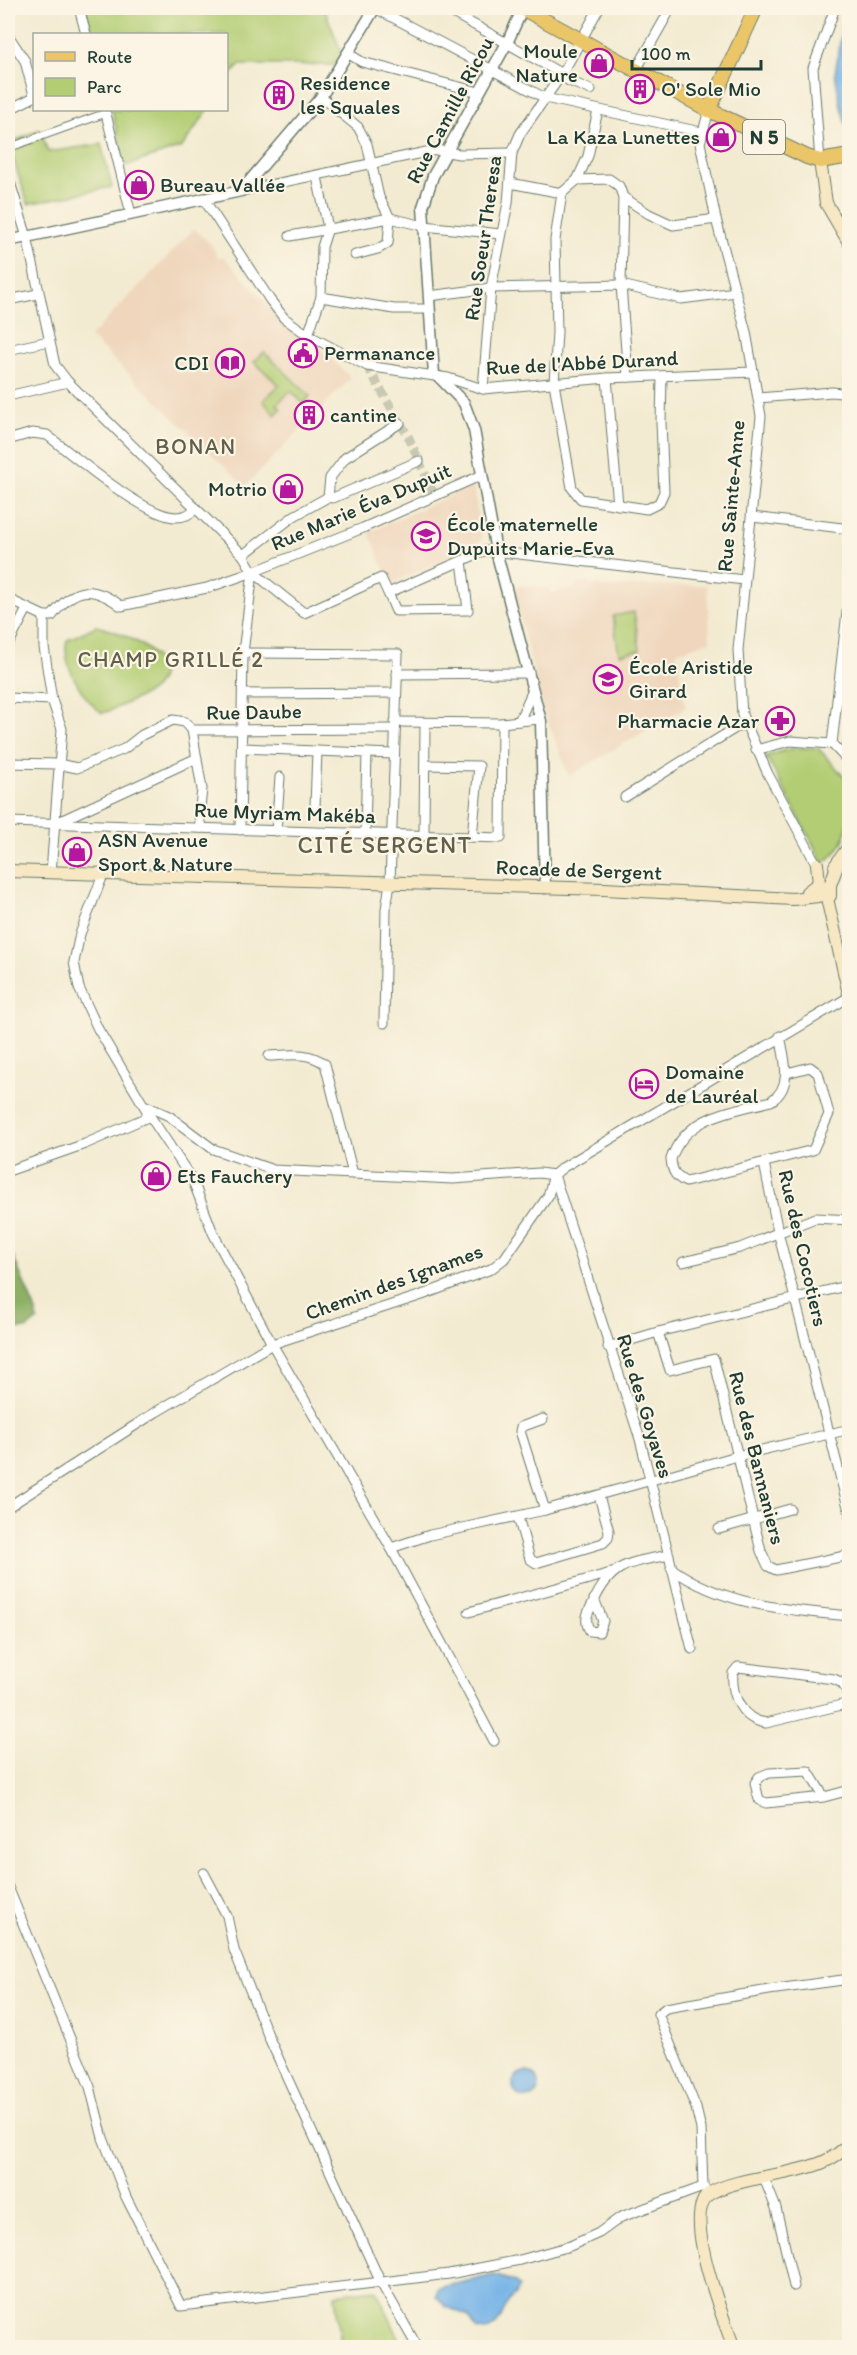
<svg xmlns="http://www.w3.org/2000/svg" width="857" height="2355" font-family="Itim,sans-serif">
  <rect width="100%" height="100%" fill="#fcf5e5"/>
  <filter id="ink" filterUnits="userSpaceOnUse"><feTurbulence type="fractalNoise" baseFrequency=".0167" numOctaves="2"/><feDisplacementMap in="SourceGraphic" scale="12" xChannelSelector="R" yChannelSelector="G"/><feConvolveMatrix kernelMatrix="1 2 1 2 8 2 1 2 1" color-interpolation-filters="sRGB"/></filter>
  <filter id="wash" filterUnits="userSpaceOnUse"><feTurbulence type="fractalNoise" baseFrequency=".008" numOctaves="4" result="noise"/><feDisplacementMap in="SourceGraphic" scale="24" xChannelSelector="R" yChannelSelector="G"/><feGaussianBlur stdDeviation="1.35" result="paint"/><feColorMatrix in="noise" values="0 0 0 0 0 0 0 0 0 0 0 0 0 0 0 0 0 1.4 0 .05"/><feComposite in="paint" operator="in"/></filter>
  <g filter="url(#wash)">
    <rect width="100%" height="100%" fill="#f3ebd1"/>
    <g fill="#efd6bc">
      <path d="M194 229 211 244 217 257H224L281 319 311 340 351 378 245 486 90 337Z"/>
      <path d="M473 485 482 539 468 550 391 584 369 532Z"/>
      <path d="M589 581 590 586 599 583 600 587 707 585 710 641 676 652 686 707 569 776 542 707 513 588 520 586 550 588V593L575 588V585Z"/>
    </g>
    <g fill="#b2cd73" stroke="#688554" stroke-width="1.5">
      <path d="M84 8H324L342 54 337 65H240L227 79 226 34H92Z"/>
      <path d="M112 110H208L182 147 125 166Z"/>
      <path d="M40 129 48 152 101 144 112 187 28 204 8 144Z"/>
      <path d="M264 352 310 396 304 404 291 391 277 404 281 409 275 415 263 401 279 385 254 362Z"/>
      <path d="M634 612 640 650 619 654 613 616Z"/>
      <path d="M96 626C117 630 177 654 158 683 152 693 141 696 131 701 121 706 113 710 102 713 83 699 61 664 67 640Z"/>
      <path d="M793 748H818L849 782C849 815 853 843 823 863L766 756Z"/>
      <path d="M376 2289 403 2347H341L335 2294Z"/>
    </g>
    <path fill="#8db065" stroke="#56764c" stroke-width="1.5" d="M8 1249 11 1251 36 1312 38 1320 26 1329H8Z"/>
    <g fill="#74b3e7" stroke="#4a788e" stroke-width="1.5">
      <path d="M846 8H850L849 136 841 107 835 73Z"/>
      <circle cx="526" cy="2085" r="13"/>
      <path d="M494 2275 515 2282 519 2287C517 2295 511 2297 507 2304 500 2317 500 2325 485 2331L477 2329 468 2316 445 2306 436 2296 438 2288Z"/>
    </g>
  </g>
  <g filter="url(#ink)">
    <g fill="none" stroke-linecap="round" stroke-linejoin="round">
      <path stroke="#c9c8b2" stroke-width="9" stroke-dasharray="9 4.5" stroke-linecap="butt" d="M367 366 409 438 435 497"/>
      <g stroke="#697a6b" stroke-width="9">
        <path id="pedestrian" d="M8 148 106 113"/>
      </g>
      <g stroke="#697a6b" stroke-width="11">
        <g id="minor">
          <path d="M79 8 86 34"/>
          <path d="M375 8 545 98 701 132"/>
          <path d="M444 8 562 74 569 81 591 90"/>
          <path d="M8 35 25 61 34 95"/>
          <path d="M349 54 362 62 479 92"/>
          <path d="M636 70 671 8"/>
          <path d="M321 97 358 127 367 144 379 197 390 218 388 243 378 249 355 255"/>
          <path d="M8 110 34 97"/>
          <path d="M105 110 131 214"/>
          <path d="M709 110 700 143 716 219 746 332 761 416 738 650 742 715 768 774 819 869"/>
          <path d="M820 161 813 68 835 8"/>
          <path d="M8 176 27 237 55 365 68 382 243 555 253 572 243 653 240 830"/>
          <path d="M317 177 328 228 322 247 321 297"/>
          <path d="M577 180 588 156 598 110"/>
          <path d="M510 183 562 193"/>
          <path d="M241 191 436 150 459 154 512 153"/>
          <path d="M623 197 621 285 628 377"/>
          <path d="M203 198 270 300 284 318 308 335 367 366 448 378 483 389 607 378 753 372"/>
          <path d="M290 236 390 218 424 226 501 234"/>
          <path d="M429 296 491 288 621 285 681 299 736 292"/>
          <path d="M8 300 38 294"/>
          <path d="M308 335 321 297 394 309H429"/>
          <path d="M8 350 49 341"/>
          <path d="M662 376 661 422 664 492 659 503 647 509 581 499 572 488 554 383 557 332 555 240 562 193 577 180 609 179 619 186 623 197 649 214 673 225 716 219"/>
          <path d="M607 378 618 505"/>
          <path d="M483 389 491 288 508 203 512 153 520 134 562 74 599 8"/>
          <path d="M8 396 68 382"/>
          <path d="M758 398 832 392 850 394"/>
          <path d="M8 440 32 433 47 435C73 455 145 517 176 517 184 517 191 514 196 508"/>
          <path d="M328 497 330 478 345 458 400 423"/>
          <path d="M752 517 850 529"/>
          <path d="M243 555 294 516 328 497 333 498 419 461"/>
          <path d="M253 572 304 613 381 578 388 593 484 551H493L744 580"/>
          <path d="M850 586 832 744 850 763"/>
          <path d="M388 593 396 611 468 610 462 561"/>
          <path d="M8 599 44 616H52C74 587 91 584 121 606L207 588 253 572 363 528 482 475"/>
          <path d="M44 616V647L52 700"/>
          <path d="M8 645 27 609"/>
          <path d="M243 653 398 654 390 883 386 909 384 1023"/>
          <path d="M397 674 529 673"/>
          <path d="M243 694 396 693"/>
          <path d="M8 698 52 700 62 729 51 873"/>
          <path d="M519 721 540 719"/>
          <path d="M395 722 502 723"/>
          <path d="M192 730 202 789 199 816 201 828"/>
          <path d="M242 748 367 753 365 834"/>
          <path d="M756 750 790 741 832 744"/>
          <path d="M367 753 394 754"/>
          <path d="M8 763 58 764 77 768 124 749 142 735 173 720 185 722 192 730 395 729"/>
          <path d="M425 765 479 766 472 837"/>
          <path d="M625 797 745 722"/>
          <path d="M315 807 317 751"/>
          <path d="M8 822 501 838 502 723 519 721 533 690"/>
          <path d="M58 822 197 758"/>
          <path d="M276 831 280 777"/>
          <path d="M424 836 425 723"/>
          <path d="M103 875 80 934 74 962 79 988 98 1029 150 1116 193 1181 213 1233 272 1344 391 1548 494 1741"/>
          <path d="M780 1036C784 1057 794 1087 771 1101 733 1111 686 1115 671 1159 672 1171 675 1177 686 1182L813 1150 829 1114 818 1073 810 1067 787 1073"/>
          <path d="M269 1056C289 1055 308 1051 325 1064L353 1174"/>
          <path d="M144 1105 169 1116 213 1149 273 1170 453 1179 539 1173 554 1175 640 1439 692 1649"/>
          <path d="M764 1163 778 1232 850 1515"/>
          <path d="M8 1171 85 1144 150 1116"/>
          <path d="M683 1262 740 1248 815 1218 850 1220"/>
          <path d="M658 1332 670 1370 714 1359 761 1551 768 1566 776 1570 850 1555"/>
          <path d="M608 1347 658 1332 850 1285"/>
          <path d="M543 1419 521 1427 520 1431 545 1510"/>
          <path d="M8 1507 156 1412 272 1344 422 1295 491 1269 504 1259 548 1196 554 1175 562 1168 849 997"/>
          <path d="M518 1517 530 1559 536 1563 603 1543 608 1538 609 1531 599 1496"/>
          <path d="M719 1529 790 1509"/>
          <path d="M391 1548 430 1535 545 1510 737 1456 850 1429"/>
          <path d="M671 1568C724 1606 787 1610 850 1616"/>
          <path d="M594 1599 603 1621 599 1632 590 1631C583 1620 588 1612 594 1601 612 1562 630 1563 669 1555"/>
          <path d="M469 1612 611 1573"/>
          <path d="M850 1696 842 1683 834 1679 738 1667 733 1673C731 1696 742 1720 766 1723L850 1703"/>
          <path d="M824 1797 808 1771 769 1773 759 1777 755 1783 759 1800 766 1803 824 1797 850 1790"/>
          <path d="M204 1873 227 1916 234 1950 270 2040 381 2283 418 2348"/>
          <path d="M8 1887 90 2087 103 2138 126 2197 181 2306 449 2274 520 2260 570 2246 599 2233 621 2217 703 2187 709 2194"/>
          <path d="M764 2178 776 2208 794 2286"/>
          <path d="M703 2187 701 2129 696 2108 658 2014 666 2008 769 1990 850 1979"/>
        </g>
      </g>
      <g stroke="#697a6b" stroke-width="13">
        <g id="tertiary">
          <path d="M8 241 241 191 321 97 375 8"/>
          <path d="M434 375 423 207 433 176 507 43 523 8"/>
          <path d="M439 377 464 403 474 430 496 551 541 721 545 888"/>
        </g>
      </g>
      <g stroke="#697a6b" stroke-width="14">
        <g id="secondary">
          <path d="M820 161 826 203 850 244"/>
          <path d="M835 866 850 845"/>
          <path d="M8 871 604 889 793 899 818 896 829 888"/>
          <path d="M807 892 819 883 817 864"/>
          <path d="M826 894 850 998"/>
          <path d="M830 896V885L839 861"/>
          <path d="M734 2348C724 2320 681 2214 709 2194 727 2182 767 2177 789 2172 812 2167 833 2162 850 2143"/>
        </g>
      </g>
      <g stroke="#697a6b" stroke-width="16">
        <g id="primary">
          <path d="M522 8 709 110 807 157 820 161 850 156"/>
          <path d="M709 110 756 8"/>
        </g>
      </g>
      <use href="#pedestrian" stroke="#fff" stroke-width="7"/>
      <use href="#minor" stroke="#fff" stroke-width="9"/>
      <use href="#tertiary" stroke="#fff" stroke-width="10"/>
      <use href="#secondary" stroke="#f7e8c3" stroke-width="12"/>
      <use href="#primary" stroke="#ebc669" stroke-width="14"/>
    </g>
  </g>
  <defs>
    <g id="shop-ring" transform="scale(1.5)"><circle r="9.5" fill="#fcf5e5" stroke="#b5179e" stroke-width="1.5"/><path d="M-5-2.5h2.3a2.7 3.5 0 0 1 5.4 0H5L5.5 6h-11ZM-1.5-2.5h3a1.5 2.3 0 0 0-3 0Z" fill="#b5179e"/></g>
    <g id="building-ring" transform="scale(1.5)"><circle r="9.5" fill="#fcf5e5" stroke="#b5179e" stroke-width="1.5"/><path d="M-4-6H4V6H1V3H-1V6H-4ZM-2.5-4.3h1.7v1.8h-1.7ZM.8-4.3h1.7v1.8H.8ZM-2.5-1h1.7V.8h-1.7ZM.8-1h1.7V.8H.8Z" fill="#b5179e"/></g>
    <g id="civic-ring" transform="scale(1.5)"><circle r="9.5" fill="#fcf5e5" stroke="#b5179e" stroke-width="1.5"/><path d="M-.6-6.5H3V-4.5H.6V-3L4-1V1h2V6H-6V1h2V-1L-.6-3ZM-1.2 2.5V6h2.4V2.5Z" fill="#b5179e"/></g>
    <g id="library-ring" transform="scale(1.5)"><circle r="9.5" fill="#fcf5e5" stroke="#b5179e" stroke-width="1.5"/><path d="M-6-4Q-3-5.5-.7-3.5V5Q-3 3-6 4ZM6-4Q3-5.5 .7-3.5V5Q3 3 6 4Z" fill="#b5179e"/></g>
    <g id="school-ring" transform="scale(1.5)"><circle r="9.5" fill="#fcf5e5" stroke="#b5179e" stroke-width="1.5"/><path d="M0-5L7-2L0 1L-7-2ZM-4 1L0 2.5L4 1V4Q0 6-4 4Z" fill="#b5179e"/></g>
    <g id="pharmacy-ring" transform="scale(1.5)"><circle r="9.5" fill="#fcf5e5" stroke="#b5179e" stroke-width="1.5"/><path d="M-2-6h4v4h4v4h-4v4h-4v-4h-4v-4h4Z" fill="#b5179e"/></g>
    <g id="hotel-ring" transform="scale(1.5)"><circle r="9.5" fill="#fcf5e5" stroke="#b5179e" stroke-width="1.5"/><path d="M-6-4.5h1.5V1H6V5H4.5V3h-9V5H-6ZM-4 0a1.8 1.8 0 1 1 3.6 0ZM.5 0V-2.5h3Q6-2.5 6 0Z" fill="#b5179e"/></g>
  </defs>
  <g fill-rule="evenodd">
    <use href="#shop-ring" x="599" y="63"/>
    <use href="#building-ring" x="640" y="89"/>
    <use href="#building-ring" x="279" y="95"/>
    <use href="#shop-ring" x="721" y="137"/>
    <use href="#shop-ring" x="139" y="185"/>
    <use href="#civic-ring" x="303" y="353"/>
    <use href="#library-ring" x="230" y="363"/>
    <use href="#building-ring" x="309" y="415"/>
    <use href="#shop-ring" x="288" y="489"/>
    <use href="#school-ring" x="426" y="536"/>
    <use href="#school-ring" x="608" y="679"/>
    <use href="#pharmacy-ring" x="780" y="721"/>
    <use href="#shop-ring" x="77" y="852"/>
    <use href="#hotel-ring" x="644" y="1084"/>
    <use href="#shop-ring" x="156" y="1176"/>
  </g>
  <g text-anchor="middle" stroke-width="4.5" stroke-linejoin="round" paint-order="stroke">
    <rect fill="#fcf5e5" stroke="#617469" stroke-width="1.5" x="743" y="120" width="42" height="34" rx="4.5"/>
    <g font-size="20" font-weight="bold" fill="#1f3d34">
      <text x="764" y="144">N 5</text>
    </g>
    <g font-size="21" fill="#1f3d34" stroke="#fcf5e5" text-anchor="start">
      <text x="578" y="58" text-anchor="end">Moule<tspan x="578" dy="24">Nature</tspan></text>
      <text x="300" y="90">Residence<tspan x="300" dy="24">les Squales</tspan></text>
      <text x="661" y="96">O' Sole Mio</text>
      <text x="700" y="144" text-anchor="end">La Kaza Lunettes</text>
      <text x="160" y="192">Bureau Vallée</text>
      <text x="324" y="360">Permanance</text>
      <text x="209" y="370" text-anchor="end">CDI</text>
      <text x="330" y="422">cantine</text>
      <text x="267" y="496" text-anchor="end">Motrio</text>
      <text x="447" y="531">École maternelle<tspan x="447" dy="24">Dupuits Marie-Eva</tspan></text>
      <text x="629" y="674">École Aristide<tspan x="629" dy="24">Girard</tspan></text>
      <text x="759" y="728" text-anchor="end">Pharmacie Azar</text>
      <text x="98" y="847">ASN Avenue<tspan x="98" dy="24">Sport &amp; Nature</tspan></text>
      <text x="665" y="1079">Domaine<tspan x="665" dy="24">de Lauréal</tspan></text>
      <text x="177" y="1183">Ets Fauchery</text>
    </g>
    <g font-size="21" fill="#1f3d34" stroke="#fcf5e5">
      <text transform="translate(450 110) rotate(-62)" y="7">Rue Camille Ricou</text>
      <text transform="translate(483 238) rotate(-82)" y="7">Rue Soeur Theresa</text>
      <text transform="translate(582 363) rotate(-3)" y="7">Rue de l'Abbé Durand</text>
      <text transform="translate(731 496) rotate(-85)" y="7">Rue Sainte-Anne</text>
      <text transform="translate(361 507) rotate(-23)" y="7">Rue Marie Éva Dupuit</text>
      <text transform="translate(254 712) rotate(-1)" y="7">Rue Daube</text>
      <text transform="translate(285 813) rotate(2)" y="7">Rue Myriam Makéba</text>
      <text transform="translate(579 870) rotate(2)" y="7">Rocade de Sergent</text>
      <text transform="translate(803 1248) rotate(77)" y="7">Rue des Cocotiers</text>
      <text transform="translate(394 1282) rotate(-20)" y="7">Chemin des Ignames</text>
      <text transform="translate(645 1406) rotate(73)" y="7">Rue des Goyaves</text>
      <text transform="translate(757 1458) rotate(76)" y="7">Rue des Bannaniers</text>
    </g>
    <g font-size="22" letter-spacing="1.5" fill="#60604a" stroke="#fcf5e5">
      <text x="196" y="454">BONAN</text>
      <text x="171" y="667">CHAMP GRILLÉ 2</text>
    </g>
    <g font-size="24" letter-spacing="1.5" fill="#60604a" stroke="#fcf5e5">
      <text x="385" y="853">CITÉ SERGENT</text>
    </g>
  </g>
  <rect width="857" height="2355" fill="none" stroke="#fcf5e5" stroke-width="30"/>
  <rect x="33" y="33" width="195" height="78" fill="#fcf5e5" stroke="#a4ab9e" stroke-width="1.5"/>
  <rect x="45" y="52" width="30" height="9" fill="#ebc669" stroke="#a4ab9e" stroke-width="1.5"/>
  <text x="87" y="63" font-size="18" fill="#1f3d34">Route</text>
  <rect x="45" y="78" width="30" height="18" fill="#b2cd73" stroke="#a4ab9e" stroke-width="1.5"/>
  <text x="87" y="93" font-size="18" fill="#1f3d34">Parc</text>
  <path d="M632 60v9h129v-9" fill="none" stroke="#1f3d34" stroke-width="3"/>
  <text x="641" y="60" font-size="18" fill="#1f3d34" stroke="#fcf5e5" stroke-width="4.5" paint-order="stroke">100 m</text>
</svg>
